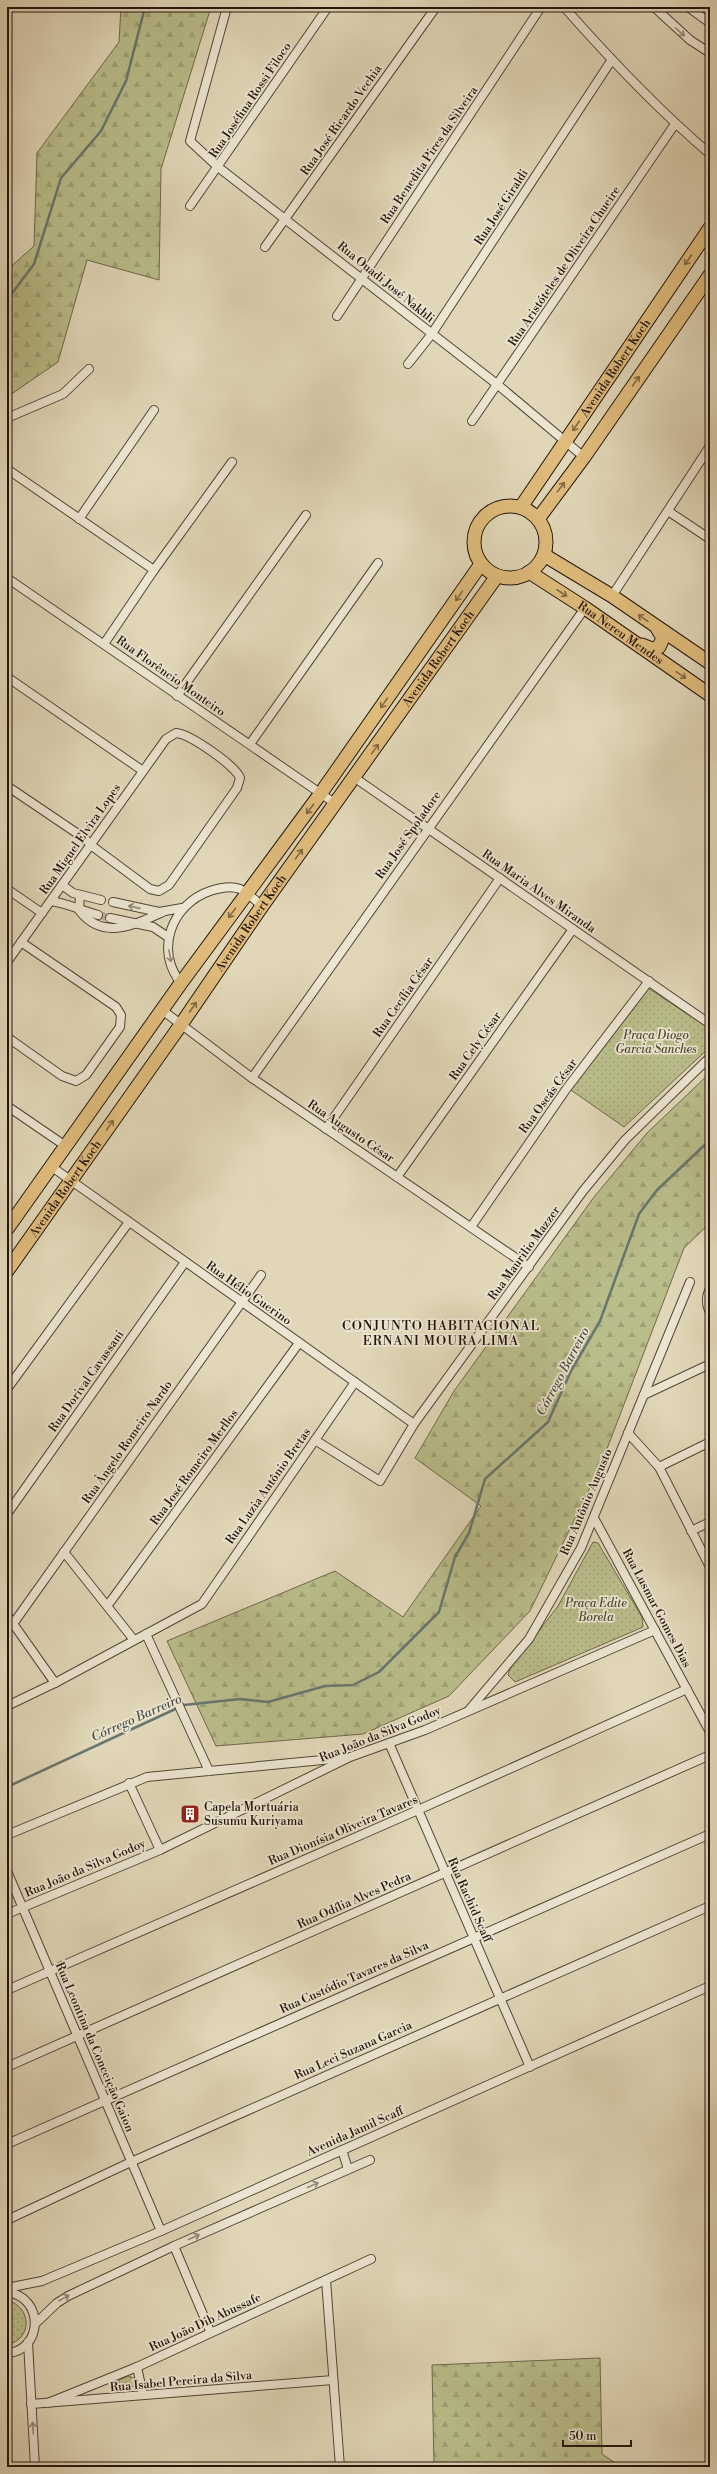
<svg xmlns="http://www.w3.org/2000/svg" width="717" height="2474" font-family="'Libre Bodoni',serif">
  <defs>
    <pattern id="grass-dots" width="8" height="8" patternUnits="userSpaceOnUse"><rect width="8" height="8" fill="#b9bd8a"/><path d="M2 2h.1M6 6h.1" fill="none" stroke="#9fa276" stroke-width="1.8" stroke-linecap="round"/></pattern>
    <pattern id="forest-firs" width="22" height="20" patternUnits="userSpaceOnUse"><rect width="22" height="20" fill="#b9bd8a"/><path d="M5 1l3.5 6h-7zM16 11l3.5 6h-7z" fill="#9fa276"/></pattern>
  </defs>
  <rect width="100%" height="100%" fill="#e1d7b8"/>
  <filter id="stains"><feTurbulence type="fractalNoise" baseFrequency=".005" numOctaves="4"/><feColorMatrix values="0 0 0 0 .2 0 0 0 0 .09 0 0 0 0 .02 0 0 0 .5 -.17"/></filter>
  <radialGradient id="worn" r=".72"><stop offset=".6" stop-color="#630" stop-opacity="0"/><stop offset="1" stop-color="#630" stop-opacity=".3"/></radialGradient>
  <g fill="url(#grass-dots)" stroke="#6e684c">
    <path d="M648 988 710 1029V1047L624 1127 568 1088Z"/>
    <path d="M593 1542 598 1543 642 1617 643 1627 515 1682 508 1675 510 1669 558 1606Z"/>
    <path d="M7 2300C32 2307 33 2339 7 2345Z"/>
    <path d="M128 2376 136 2379V2386L126 2389 118 2387 119 2380Z"/>
  </g>
  <g fill="url(#forest-firs)" stroke="#6e684c">
    <path d="M121 7H211L161 169 159 280 87 260 58 362 7 397V270L34 246 37 153 119 42Z"/>
    <path d="M710 1073V1223L684 1248 600 1467 530 1611 449 1696 363 1734 216 1746 167 1641 335 1571 403 1617 481 1506 415 1458 454 1391 594 1197 647 1133Z"/>
    <path d="M600 2358 602 2454 621 2467H434L432 2365Z"/>
  </g>
  <g fill="none" stroke-linecap="round" stroke-linejoin="round">
    <g stroke="#677671" stroke-width="2.5">
      <path d="M7 300 34 264 61 178 101 131 126 81 145 7"/>
      <path d="M7 1787 184 1705 240 1699 268 1702 325 1686 353 1685 379 1672 439 1612 455 1557 469 1533 485 1479 548 1422 571 1371 600 1321 639 1214 657 1190 710 1140"/>
    </g>
    <path stroke="#bbb096" stroke-width="8" stroke-dasharray="8 4" stroke-linecap="butt" d="M98 915 110 918"/>
    <g stroke="#524538" stroke-width="10">
      <g id="minor">
        <path d="M227 7 190 141 218 167 498 385 584 457"/>
        <path d="M564 7C610 59 657 109 710 154"/>
        <path d="M654 7 690 40 710 53"/>
        <path d="M688 7 710 23"/>
        <path d="M190 206 328 7"/>
        <path d="M265 247 436 7"/>
        <path d="M337 316 541 7"/>
        <path d="M408 364 431 335 611 61"/>
        <path d="M7 418 63 394 89 369"/>
        <path d="M472 421 675 124"/>
        <path d="M7 469 154 570"/>
        <path d="M668 511 710 539"/>
        <path d="M79 519 154 410"/>
        <path d="M7 578 336 804"/>
        <path d="M612 596 710 446"/>
        <path d="M104 644 154 570 232 462"/>
        <path d="M7 677 143 771"/>
        <path d="M177 696 306 515"/>
        <path d="M250 744 378 563"/>
        <path d="M355 778 710 1024"/>
        <path d="M7 786 84 838 92 846 150 889 159 891 169 885 237 788 240 778C236 766 190 734 176 733L166 739 7 962"/>
        <path d="M62 885 73 893 101 900"/>
        <path d="M7 889 42 913"/>
        <path d="M80 895 79 910C102 941 134 925 163 912"/>
        <path d="M51 901C67 903 82 911 98 915"/>
        <path d="M113 902 159 912 182 908"/>
        <path d="M110 918 153 927 168 937"/>
        <path d="M181 983C154 950 172 904 210 891 219 888 230 885 240 889 248 893 255 900 262 906"/>
        <path d="M162 1010 252 1078 529 1267"/>
        <path d="M7 1037 62 1076 76 1081 86 1075 120 1027 121 1015 116 1007 21 942"/>
        <path d="M252 1078 585 608"/>
        <path d="M7 1106 67 1147"/>
        <path d="M326 1129 500 878"/>
        <path d="M52 1167 414 1424"/>
        <path d="M397 1177 573 929"/>
        <path d="M471 1227 567 1088 649 981"/>
        <path d="M710 1289C706 1295 706 1306 710 1312"/>
        <path d="M7 1389 129 1222"/>
        <path d="M644 1395 710 1364"/>
        <path d="M628 1433 659 1467 710 1567"/>
        <path d="M315 1440 380 1481 414 1424 583 1191 625 1140 710 1057"/>
        <path d="M659 1467 710 1442"/>
        <path d="M7 1514 185 1262"/>
        <path d="M594 1518 710 1732"/>
        <path d="M691 1531 710 1522"/>
        <path d="M64 1552 134 1640"/>
        <path d="M108 1605 299 1343"/>
        <path d="M7 1615 55 1683"/>
        <path d="M13 1624 261 1275"/>
        <path d="M146 1634 209 1771"/>
        <path d="M7 1706 55 1683 202 1604 355 1382"/>
        <path d="M469 1710 529 1639 581 1548 690 1282"/>
        <path d="M389 1743 530 2067"/>
        <path d="M129 1783 160 1850"/>
        <path d="M7 1835 147 1777 343 1758"/>
        <path d="M7 1871 161 2231"/>
        <path d="M7 1914 160 1850 350 1757 425 1730 655 1630"/>
        <path d="M7 1990 418 1810 687 1689"/>
        <path d="M7 2067 710 1755"/>
        <path d="M7 2144 710 1834"/>
        <path d="M342 2150 348 2169"/>
        <path d="M7 2220 131 2162 710 1906"/>
        <path d="M174 2246 210 2331"/>
        <path d="M326 2280 340 2467"/>
        <path d="M7 2288 42 2281 161 2231 710 1986"/>
        <path d="M7 2292C45 2297 43 2351 7 2353"/>
        <path d="M35 2324 57 2303 68 2296 174 2246 370 2160"/>
        <path d="M28 2342 35 2467"/>
        <path d="M137 2367 143 2395"/>
        <path d="M48 2403 137 2367 371 2259"/>
        <path d="M31 2404 333 2380"/>
      </g>
    </g>
    <g stroke="#23140d" stroke-width="15">
      <g id="primary">
        <circle cx="510" cy="542" r="36"/>
        <path id="s1" d="M521 507 710 228"/>
        <path d="M538 519 584 457 710 275"/>
        <path d="M544 555 612 596 710 663"/>
        <path id="s2" d="M529 572 585 608 710 695"/>
        <path d="M642 645 652 649 659 647 663 638 657 628"/>
        <path d="M7 1229 181 983 321 793 481 564"/>
        <path id="s3" d="M7 1271 180 1026 262 906 497 576"/>
      </g>
    </g>
    <use href="#minor" stroke="#ece5d1" stroke-width="8"/>
    <use href="#primary" stroke="#e0bc7c" stroke-width="13"/>
  </g>
  <defs><path id="oneway-shaft" d="M-6 0H5M1.5-3L5.5 0L1.5 3" fill="none" stroke-width="1.6" stroke-linecap="round" stroke-linejoin="round"/></defs>
  <g stroke="#928779">
    <use href="#oneway-shaft" transform="translate(680 32) rotate(42)"/>
    <use href="#oneway-shaft" transform="translate(134 907) rotate(-167)"/>
    <use href="#oneway-shaft" transform="translate(170 956) rotate(80)"/>
    <use href="#oneway-shaft" transform="translate(313 2185) rotate(-24)"/>
    <use href="#oneway-shaft" transform="translate(194 2237) rotate(-24)"/>
    <use href="#oneway-shaft" transform="translate(64 2298) rotate(-29)"/>
    <use href="#oneway-shaft" transform="translate(33 2428) rotate(-94)"/>
  </g>
  <g stroke="#826844">
    <use href="#oneway-shaft" transform="translate(688 260) rotate(124)"/>
    <use href="#oneway-shaft" transform="translate(636 381) rotate(-55)"/>
    <use href="#oneway-shaft" transform="translate(576 426) rotate(124)"/>
    <use href="#oneway-shaft" transform="translate(561 487) rotate(-53)"/>
    <use href="#oneway-shaft" transform="translate(562 593) rotate(33)"/>
    <use href="#oneway-shaft" transform="translate(459 596) rotate(125)"/>
    <use href="#oneway-shaft" transform="translate(643 618) rotate(-146)"/>
    <use href="#oneway-shaft" transform="translate(681 675) rotate(35)"/>
    <use href="#oneway-shaft" transform="translate(384 703) rotate(125)"/>
    <use href="#oneway-shaft" transform="translate(375 749) rotate(-55)"/>
    <use href="#oneway-shaft" transform="translate(310 809) rotate(127)"/>
    <use href="#oneway-shaft" transform="translate(299 854) rotate(-54)"/>
    <use href="#oneway-shaft" transform="translate(232 913) rotate(126)"/>
    <use href="#oneway-shaft" transform="translate(193 1007) rotate(-56)"/>
    <use href="#oneway-shaft" transform="translate(110 1125) rotate(-55)"/>
  </g>
  <defs>
    <g id="building-square" transform="scale(1)"><rect x="-9" y="-9" width="18" height="18" rx="4" fill="#8f2418" stroke="#ece5d1"/><path d="M-4-6H4V6H1V3H-1V6H-4ZM-2.5-4.3h1.7v1.8h-1.7ZM.8-4.3h1.7v1.8H.8ZM-2.5-1h1.7V.8h-1.7ZM.8-1h1.7V.8H.8Z" fill="#fff"/></g>
  </defs>
  <g fill-rule="evenodd">
    <use href="#building-square" x="190" y="1814"/>
  </g>
  <g text-anchor="middle" stroke-width="3.5" stroke-linejoin="round" paint-order="stroke">
    <g font-size="12" fill="#23140d" stroke="#ece5d1">
      <text transform="translate(250 100) rotate(-56)" y="4">Rua Joséfina Rossi Filoco</text>
      <text transform="translate(341 120) rotate(-55)" y="4">Rua José Ricardo Vechia</text>
      <text transform="translate(429 155) rotate(-56)" y="4">Rua Benedita Pires da Silveira</text>
      <text transform="translate(501 207) rotate(-57)" y="4">Rua José Giraldi</text>
      <text transform="translate(564 266) rotate(-56)" y="4">Rua Aristóteles de Oliveira Chueire</text>
      <text transform="translate(386 282) rotate(39)" y="4">Rua Ouadi José Nakhli</text>
      <text dy="4" stroke="none"><textPath href="#s1" startOffset="168">Avenida Robert Koch</textPath></text>
      <text dy="4" stroke="none"><textPath href="#s2" startOffset="110">Rua Nereu Mendes</textPath></text>
      <text dy="4" stroke="none"><textPath href="#s3" startOffset="749">Avenida Robert Koch</textPath></text>
      <text transform="translate(171 676) rotate(35)" y="4">Rua Florêncio Monteiro</text>
      <text transform="translate(408 835) rotate(-55)" y="4">Rua José Spoladore</text>
      <text transform="translate(80 839) rotate(-55)" y="4">Rua Miguel Elvira Lopes</text>
      <text transform="translate(539 891) rotate(35)" y="4">Rua Maria Alves Miranda</text>
      <text dy="4" stroke="none"><textPath href="#s3" startOffset="425">Avenida Robert Koch</textPath></text>
      <text transform="translate(403 997) rotate(-55)" y="4">Rua Cecília César</text>
      <text transform="translate(475 1046) rotate(-55)" y="4">Rua Cely César</text>
      <text transform="translate(548 1096) rotate(-54)" y="4">Rua Oseás César</text>
      <text transform="translate(351 1131) rotate(34)" y="4">Rua Augusto César</text>
      <text dy="4" stroke="none"><textPath href="#s3" startOffset="101">Avenida Robert Koch</textPath></text>
      <text transform="translate(524 1253) rotate(-54)" y="4">Rua Maurilio Mazzer</text>
      <text transform="translate(249 1293) rotate(35)" y="4">Rua Hélio Guerino</text>
      <text transform="translate(86 1381) rotate(-55)" y="4">Rua Dorival Cavassani</text>
      <text transform="translate(127 1442) rotate(-55)" y="4">Rua Ângelo Romeiro Nardo</text>
      <text transform="translate(194 1467) rotate(-54)" y="4">Rua José Romeiro Merllos</text>
      <text transform="translate(268 1486) rotate(-55)" y="4">Rua Luzia Antônio Bretas</text>
      <text transform="translate(586 1502) rotate(-67)" y="4">Rua Antônio Augusto</text>
      <text transform="translate(657 1608) rotate(62)" y="4">Rua Lusmar Gomes Dias</text>
      <text transform="translate(380 1734) rotate(-22)" y="4">Rua João da Silva Godoy</text>
      <text transform="translate(343 1830) rotate(-23)" y="4">Rua Dionísia Oliveira Tavares</text>
      <text transform="translate(85 1868) rotate(-23)" y="4">Rua João da Silva Godoy</text>
      <text transform="translate(354 1900) rotate(-24)" y="4">Rua Odília Alves Pedra</text>
      <text transform="translate(470 1900) rotate(66)" y="4">Rua Rachid Scaff</text>
      <text transform="translate(354 1977) rotate(-24)" y="4">Rua Custódio Tavares da Silva</text>
      <text transform="translate(95 2047) rotate(67)" y="4">Rua Leontina da Conceição Gaion</text>
      <text transform="translate(353 2050) rotate(-24)" y="4">Rua Leci Suzana Garcia</text>
      <text transform="translate(355 2131) rotate(-24)" y="4">Avenida Jamil Scaff</text>
      <text transform="translate(205 2322) rotate(-25)" y="4">Rua João Dib Abussafe</text>
      <text transform="translate(181 2381) rotate(-5)" y="4">Rua Isabel Pereira da Silva</text>
    </g>
    <g font-size="12" font-style="italic" fill="#504732" stroke="#ece5d1">
      <text x="656" y="1039">Praça Diogo<tspan x="656" dy="14">Garcia Sanches</tspan></text>
      <text x="596" y="1607">Praça Edite<tspan x="596" dy="14">Borela</tspan></text>
    </g>
    <g font-size="12" fill="#23140d" stroke="#ece5d1" text-anchor="start">
      <text x="204" y="1811">Capela Mortuária<tspan x="204" dy="14">Susumu Kuriyama</tspan></text>
    </g>
    <g font-size="13" letter-spacing="1" fill="#23140d" stroke="#ece5d1">
      <text x="441" y="1330">CONJUNTO HABITACIONAL<tspan x="441" dy="15">ERNANI MOURA LIMA</tspan></text>
    </g>
    <g font-size="13" font-style="italic" fill="#4b4d47" stroke="#ece5d1">
      <text transform="translate(562 1371) rotate(-62)" y="5">Córrego Barreiro</text>
      <text transform="translate(136 1717) rotate(-24)" y="5">Córrego Barreiro</text>
    </g>
  </g>
  <rect width="717" height="2474" fill="none" stroke="#e1d7b8" stroke-width="24"/>
  <rect x="8" y="8" width="701" height="2458" fill="none" stroke="#23140d" stroke-width="2"/>
  <rect x="12" y="12" width="693" height="2450" fill="none" stroke="#23140d"/>
  <path d="M563 2440v6h68v-6" fill="none" stroke="#23140d" stroke-width="2"/>
  <text x="569" y="2440" font-size="12" fill="#23140d" stroke="#ece5d1" stroke-width="3" paint-order="stroke">50 m</text>
  <rect width="100%" height="100%" filter="url(#stains)"/>
  <rect width="100%" height="100%" fill="url(#worn)"/>
</svg>
